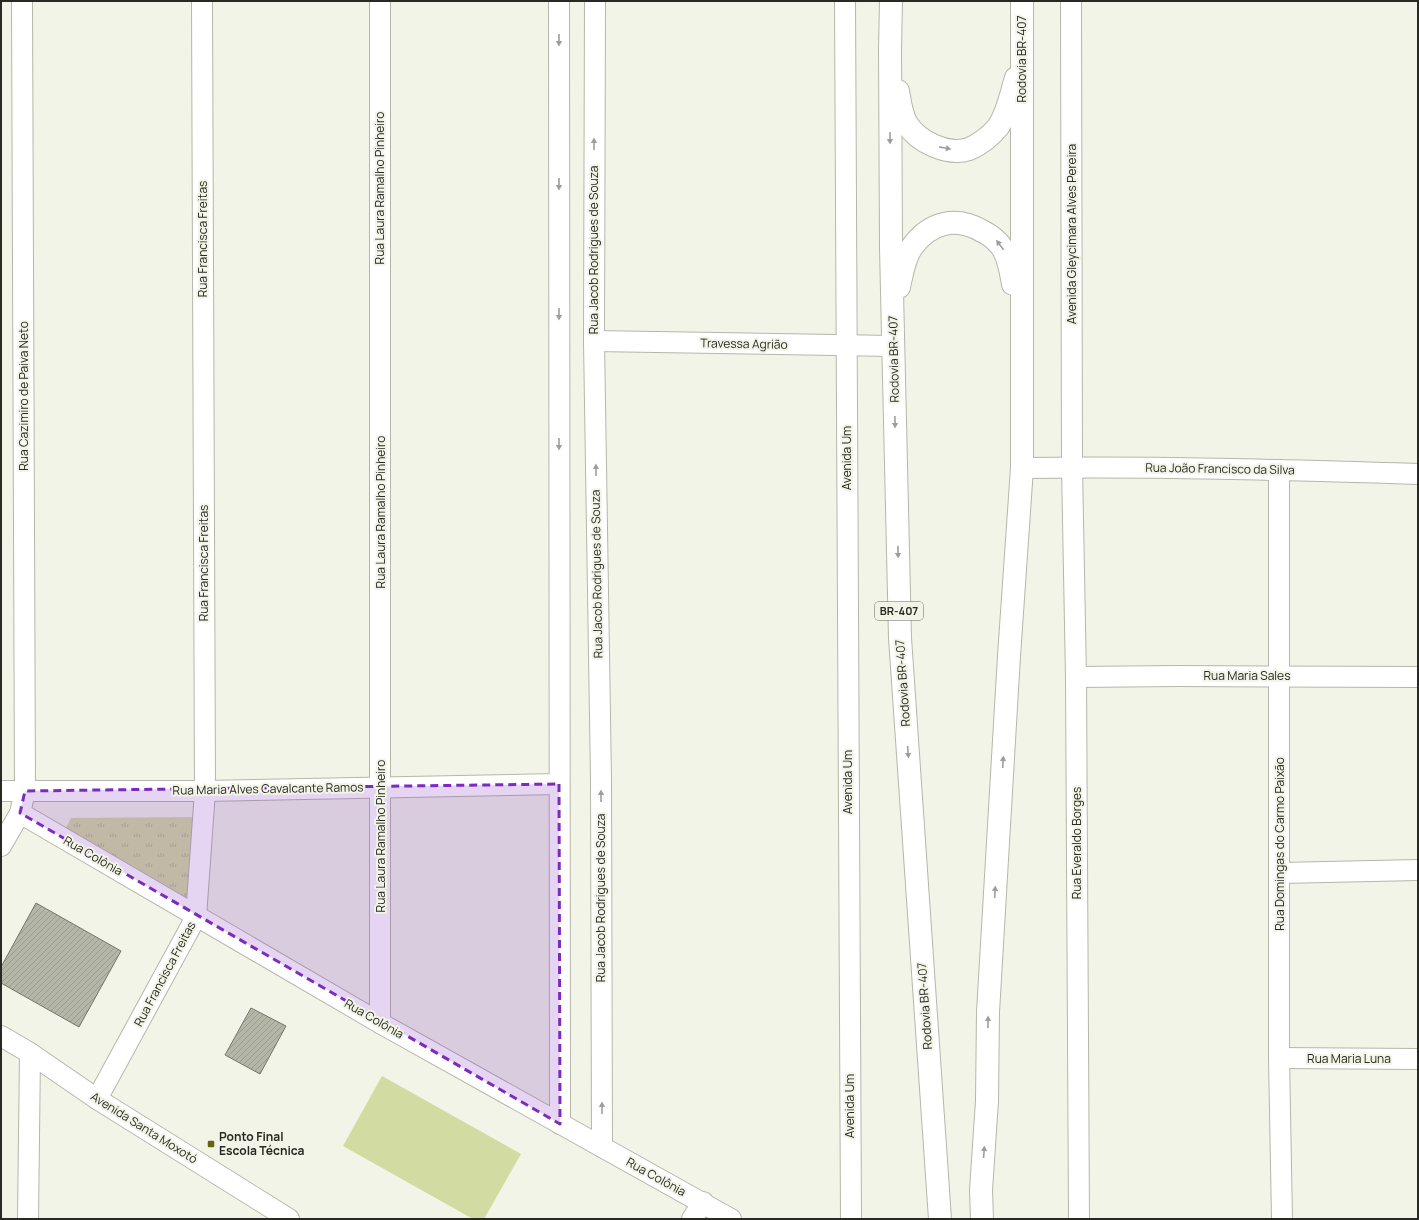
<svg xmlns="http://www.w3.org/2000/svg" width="1419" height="1220" font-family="Manrope,sans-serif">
  <defs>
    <pattern id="park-tufts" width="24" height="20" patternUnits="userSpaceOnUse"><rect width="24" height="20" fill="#d2dba1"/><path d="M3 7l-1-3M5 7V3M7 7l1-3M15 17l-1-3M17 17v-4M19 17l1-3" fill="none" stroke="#b4bc8a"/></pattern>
    <pattern id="building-hatch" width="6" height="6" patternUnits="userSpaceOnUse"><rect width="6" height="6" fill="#b4b6a8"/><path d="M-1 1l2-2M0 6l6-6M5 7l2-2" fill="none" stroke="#9b9c90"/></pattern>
  </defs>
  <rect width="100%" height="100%" fill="#f1f4e6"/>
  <path fill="url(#park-tufts)" d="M196 817 194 917 59 841 71 818Z"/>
  <path fill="#d2dba1" d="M382 1076 521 1154 484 1219H473L343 1146Z"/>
  <g fill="url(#building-hatch)" stroke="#747669">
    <path d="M36 903 121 951 79 1027 1 983V967Z"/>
    <path d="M251 1008 286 1026 260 1074 225 1055Z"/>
  </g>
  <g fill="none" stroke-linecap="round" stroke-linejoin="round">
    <g stroke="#b5b7a9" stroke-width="22">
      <g id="minor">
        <path d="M380 1V1023"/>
        <path d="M559 1 560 1124"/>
        <path d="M595 1 594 341 601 779 602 1147"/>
        <path d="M845 1 851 1219"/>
        <path d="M1071 1 1072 467 1076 677 1079 1219"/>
        <path d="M594 341 893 346"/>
        <path d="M1022 468C1154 466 1286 470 1418 474"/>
        <path d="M1279 470V1058L1282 1219"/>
        <path d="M1076 677 1179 676 1418 677"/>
        <path d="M1 791H205L559 784"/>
        <path d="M20 813 380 1023 731 1219"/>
        <path d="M1 846 20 813 25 791 22 1"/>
        <path d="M1280 873 1418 870"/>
        <path d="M1 1036 30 1053 97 1099 289 1219"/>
        <path d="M1279 1058 1418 1059"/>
        <path d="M97 1099 196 917 205 791 202 1"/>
        <path d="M28 1219 30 1053"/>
        <path d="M692 1219 703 1202"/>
      </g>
    </g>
    <g stroke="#b5b7a9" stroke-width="24">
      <g id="trunk">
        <path d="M891 1 890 49 891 248 900 638 940 1219"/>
        <path d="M898 91C900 102 901 114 907 124 918 142 948 156 969 149 979 145 991 136 998 127 1008 113 1011 93 1016 78"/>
        <path d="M899 287C902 274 904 258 912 247 930 222 956 216 982 231 990 235 998 241 1003 249 1009 259 1011 273 1013 284"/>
        <path d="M982 1219 981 1190 987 1101 988 1012 1009 656 1022 468V1"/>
      </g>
    </g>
    <use href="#minor" stroke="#fff" stroke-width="20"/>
    <use href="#trunk" stroke="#fff" stroke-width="22"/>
  </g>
  <defs><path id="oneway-solid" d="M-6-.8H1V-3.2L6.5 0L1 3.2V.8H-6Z"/></defs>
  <g fill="#9e9f9c">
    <use href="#oneway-solid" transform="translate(559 40) rotate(90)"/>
    <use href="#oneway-solid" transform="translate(890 138) rotate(90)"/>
    <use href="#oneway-solid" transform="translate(594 144) rotate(-90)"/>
    <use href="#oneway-solid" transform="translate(945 148) rotate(11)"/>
    <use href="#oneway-solid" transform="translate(559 184) rotate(90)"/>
    <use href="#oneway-solid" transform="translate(1000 245) rotate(-127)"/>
    <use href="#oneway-solid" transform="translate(559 314) rotate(90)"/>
    <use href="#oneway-solid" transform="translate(895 422) rotate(89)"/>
    <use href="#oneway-solid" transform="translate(559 444) rotate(90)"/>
    <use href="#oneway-solid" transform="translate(596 470) rotate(-91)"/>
    <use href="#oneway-solid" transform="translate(898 552) rotate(89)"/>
    <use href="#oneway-solid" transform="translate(908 752) rotate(86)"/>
    <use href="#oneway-solid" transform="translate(1003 762) rotate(-87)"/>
    <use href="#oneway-solid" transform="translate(601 796) rotate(-90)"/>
    <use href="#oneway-solid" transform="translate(995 892) rotate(-87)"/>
    <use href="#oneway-solid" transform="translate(988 1022) rotate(-89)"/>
    <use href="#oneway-solid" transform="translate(602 1108) rotate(-90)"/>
    <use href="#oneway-solid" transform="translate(984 1152) rotate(-86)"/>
  </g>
  <path fill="#7b2cbf" fill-opacity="0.2" stroke="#7b2cbf" stroke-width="3" stroke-dasharray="8 5" stroke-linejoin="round" d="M559 784 560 1124 20 813 25 791Z"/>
  <rect fill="#60690d" stroke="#f1f4e6" stroke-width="1.5" x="207" y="1140" width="8" height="8" rx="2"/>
  <g text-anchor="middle" stroke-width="4" stroke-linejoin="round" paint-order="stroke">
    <rect fill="#f1f4e6" stroke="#64665e" stroke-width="1" x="875" y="602" width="48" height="18" rx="3"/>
    <g font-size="11" font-weight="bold" fill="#282923">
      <text x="899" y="615">BR-407</text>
    </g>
    <g font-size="12" fill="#282923" stroke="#f1f4e6">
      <text transform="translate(1022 59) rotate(-90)" y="4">Rodovia BR-407</text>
      <text transform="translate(380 188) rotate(-90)" y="4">Rua Laura Ramalho Pinheiro</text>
      <text transform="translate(1072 234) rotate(-90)" y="4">Avenida Gleycimara Alves Pereira</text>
      <text transform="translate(203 239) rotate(-90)" y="4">Rua Francisca Freitas</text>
      <text transform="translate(594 250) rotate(-90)" y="4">Rua Jacob Rodrigues de Souza</text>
      <text transform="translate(744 344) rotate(1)" y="4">Travessa Agrião</text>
      <text transform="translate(894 359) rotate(-91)" y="4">Rodovia BR-407</text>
      <text transform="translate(24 396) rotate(-90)" y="4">Rua Cazimiro de Paiva Neto</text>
      <text transform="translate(847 458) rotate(-90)" y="4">Avenida Um</text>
      <text transform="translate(1220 469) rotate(1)" y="4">Rua João Francisco da Silva</text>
      <text transform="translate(381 512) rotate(-90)" y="4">Rua Laura Ramalho Pinheiro</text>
      <text transform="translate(204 563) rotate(-90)" y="4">Rua Francisca Freitas</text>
      <text transform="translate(597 574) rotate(-91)" y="4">Rua Jacob Rodrigues de Souza</text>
      <text x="1247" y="680">Rua Maria Sales</text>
      <text transform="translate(903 683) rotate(-94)" y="4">Rodovia BR-407</text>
      <text transform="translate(848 782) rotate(-90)" y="4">Avenida Um</text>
      <text transform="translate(268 789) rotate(-1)" y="4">Rua Maria Alves Cavalcante Ramos</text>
      <text transform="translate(381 836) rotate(-90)" y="4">Rua Laura Ramalho Pinheiro</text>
      <text transform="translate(1077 843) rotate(-90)" y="4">Rua Everaldo Borges</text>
      <text transform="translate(1280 844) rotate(-90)" y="4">Rua Domingas do Carmo Paixão</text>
      <text transform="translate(93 856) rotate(30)" y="4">Rua Colônia</text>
      <text transform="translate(601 898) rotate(-90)" y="4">Rua Jacob Rodrigues de Souza</text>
      <text transform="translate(165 974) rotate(-62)" y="4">Rua Francisca Freitas</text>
      <text transform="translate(925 1006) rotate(-94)" y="4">Rodovia BR-407</text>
      <text transform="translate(374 1019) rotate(30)" y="4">Rua Colônia</text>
      <text x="1349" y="1063">Rua Maria Luna</text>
      <text transform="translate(850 1106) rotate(-90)" y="4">Avenida Um</text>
      <text transform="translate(144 1128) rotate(32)" y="4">Avenida Santa Moxotó</text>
      <text transform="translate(656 1177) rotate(29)" y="4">Rua Colônia</text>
    </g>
    <g font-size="12" font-weight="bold" fill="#282923" stroke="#f1f4e6" text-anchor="start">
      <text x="219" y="1141">Ponto Final<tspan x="219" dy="14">Escola Técnica</tspan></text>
    </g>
  </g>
  <rect width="1419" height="1220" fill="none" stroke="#282923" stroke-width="4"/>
</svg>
